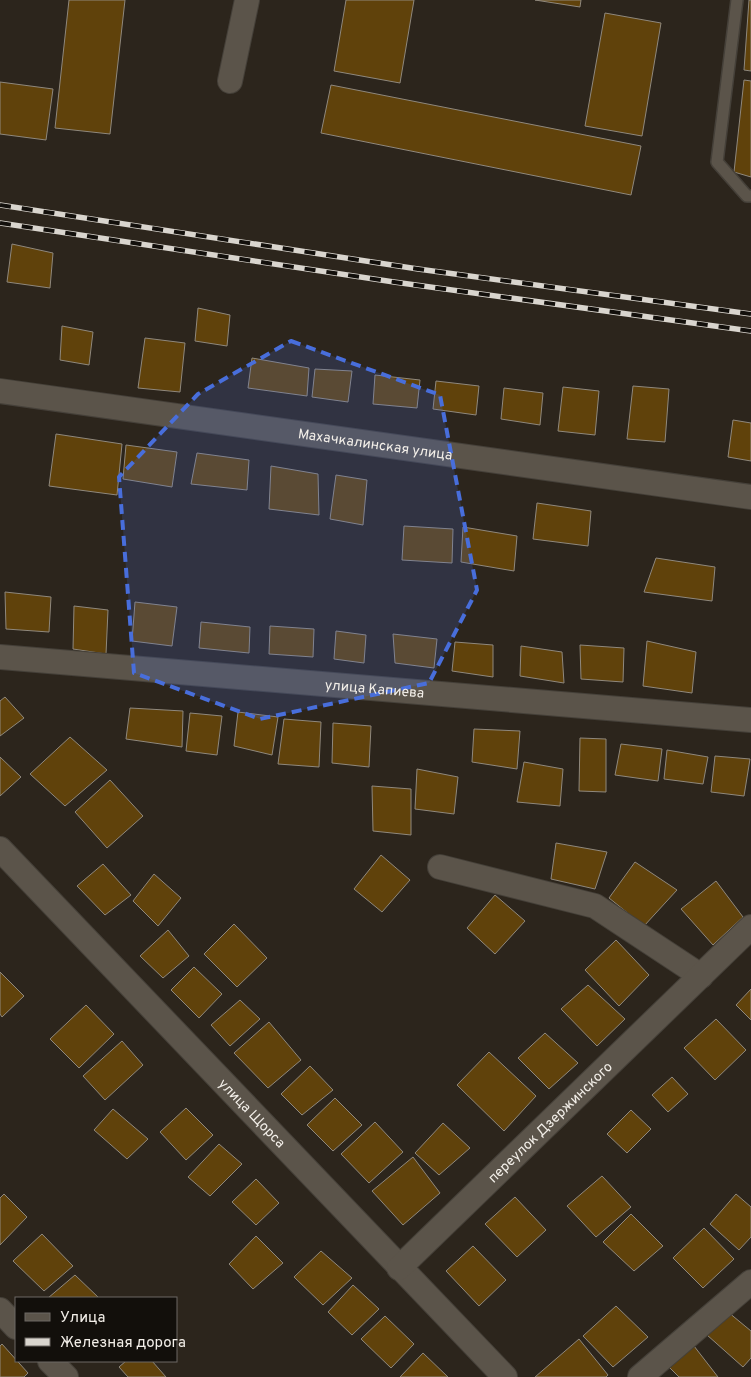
<svg xmlns="http://www.w3.org/2000/svg" width="751" height="1377" font-family="Overpass,sans-serif">
  <rect width="100%" height="100%" fill="#2c251c"/>
  <g fill="#60420b" stroke="#8f887d">
    <path d="M69 0H125L110 134 55 128Z"/>
    <path d="M346 0H414L400 83 334 71Z"/>
    <path d="M535 0H581L580 7Z"/>
    <path d="M749 0H751V71L744 70Z"/>
    <path d="M605 13 661 23 642 136 585 126Z"/>
    <path d="M744 80 751 81V177L734 172Z"/>
    <path d="M0 82 53 89 46 140 0 134Z"/>
    <path d="M331 85 641 146 631 195 321 133Z"/>
    <path d="M12 244 53 253 50 288 7 282Z"/>
    <path d="M198 308 230 315 227 346 195 341Z"/>
    <path d="M62 326 93 332 89 365 60 360Z"/>
    <path d="M145 338 185 343 180 392 138 388Z"/>
    <path d="M252 358 309 368 307 396 248 388Z"/>
    <path d="M315 369 352 371 348 402 312 397Z"/>
    <path d="M375 375 420 380 417 408 373 404Z"/>
    <path d="M436 381 479 386 476 415 433 409Z"/>
    <path d="M633 386 669 389 665 442 627 439Z"/>
    <path d="M563 387 599 391 595 435 558 431Z"/>
    <path d="M504 388 543 393 540 425 501 419Z"/>
    <path d="M733 420 751 423V461L728 457Z"/>
    <path d="M56 434 122 444 117 495 49 486Z"/>
    <path d="M126 445 177 452 172 487 123 479Z"/>
    <path d="M197 453 249 460 247 490 191 484Z"/>
    <path d="M271 466 318 474 319 515 269 509Z"/>
    <path d="M336 475 367 480 363 525 330 519Z"/>
    <path d="M537 503 591 511 588 546 533 539Z"/>
    <path d="M404 526 453 529 452 563 402 560Z"/>
    <path d="M463 527 517 536 514 571 461 562Z"/>
    <path d="M656 558 715 567 712 601 644 592Z"/>
    <path d="M5 592 51 597 49 632 6 629Z"/>
    <path d="M135 602 177 607 172 646 132 641Z"/>
    <path d="M74 606 108 610 106 654 73 649Z"/>
    <path d="M201 622 250 627 249 653 199 648Z"/>
    <path d="M270 626 314 629 313 657 269 654Z"/>
    <path d="M336 631 366 635 364 663 334 659Z"/>
    <path d="M393 634 437 639 434 668 395 663Z"/>
    <path d="M647 641 696 652 692 693 643 686Z"/>
    <path d="M455 642 493 645V677L452 671Z"/>
    <path d="M580 645 624 648 623 682 581 679Z"/>
    <path d="M521 646 562 652 564 683 520 676Z"/>
    <path d="M5 697 24 718 0 736V701Z"/>
    <path d="M130 708 183 711 182 747 126 739Z"/>
    <path d="M238 712 278 717 272 755 234 746Z"/>
    <path d="M190 713 222 716 217 755 186 751Z"/>
    <path d="M284 719 321 722 319 767 278 764Z"/>
    <path d="M333 723 371 726 369 767 332 763Z"/>
    <path d="M474 729 520 731 517 769 472 762Z"/>
    <path d="M70 737 107 770 65 806 30 774Z"/>
    <path d="M580 738 606 739V792L579 791Z"/>
    <path d="M621 744 662 749 658 781 615 775Z"/>
    <path d="M667 750 708 757 703 784 664 779Z"/>
    <path d="M715 756 750 759 744 796 711 792Z"/>
    <path d="M0 757 21 777 0 796Z"/>
    <path d="M524 762 563 769 560 806 517 802Z"/>
    <path d="M417 769 458 777 454 814 415 809Z"/>
    <path d="M110 780 143 816 107 848 75 812Z"/>
    <path d="M372 786 411 789V835L373 831Z"/>
    <path d="M556 843 607 852 595 889 551 879Z"/>
    <path d="M381 855 410 880 382 912 354 889Z"/>
    <path d="M635 862 677 890 644 926 609 898Z"/>
    <path d="M103 864 131 895 105 915 77 886Z"/>
    <path d="M154 874 181 898 158 926 133 901Z"/>
    <path d="M716 881 743 917 713 945 681 909Z"/>
    <path d="M495 895 525 921 495 954 467 928Z"/>
    <path d="M234 924 267 958 237 987 204 954Z"/>
    <path d="M168 930 189 956 163 978 140 956Z"/>
    <path d="M616 940 649 975 619 1006 585 970Z"/>
    <path d="M194 967 222 994 199 1018 171 990Z"/>
    <path d="M0 972 24 996 2 1017 0 1014Z"/>
    <path d="M588 985 625 1019 597 1046 561 1009Z"/>
    <path d="M751 989V1020L736 1005Z"/>
    <path d="M240 1000 260 1019 230 1046 211 1025Z"/>
    <path d="M86 1005 114 1034 79 1068 50 1039Z"/>
    <path d="M716 1019 746 1050 715 1080 684 1048Z"/>
    <path d="M269 1022 301 1060 268 1088 234 1053Z"/>
    <path d="M545 1033 578 1063 549 1089 518 1058Z"/>
    <path d="M122 1041 143 1065 105 1100 83 1076Z"/>
    <path d="M489 1052 536 1096 504 1131 457 1085Z"/>
    <path d="M310 1066 333 1090 302 1115 281 1094Z"/>
    <path d="M672 1077 688 1094 668 1112 652 1095Z"/>
    <path d="M335 1098 362 1125 333 1151 307 1125Z"/>
    <path d="M186 1108 213 1135 186 1160 160 1132Z"/>
    <path d="M113 1109 148 1139 127 1159 94 1130Z"/>
    <path d="M631 1110 651 1129 627 1153 607 1134Z"/>
    <path d="M375 1122 403 1152 369 1183 341 1154Z"/>
    <path d="M443 1123 470 1148 439 1175 415 1153Z"/>
    <path d="M219 1144 242 1164 210 1196 188 1177Z"/>
    <path d="M413 1157 440 1193 403 1225 372 1191Z"/>
    <path d="M602 1176 631 1207 596 1237 567 1206Z"/>
    <path d="M256 1179 279 1203 256 1225 232 1202Z"/>
    <path d="M4 1194 27 1217 0 1245V1198Z"/>
    <path d="M736 1194 751 1207V1237L739 1250 710 1224Z"/>
    <path d="M515 1197 546 1230 517 1257 485 1224Z"/>
    <path d="M631 1214 663 1246 634 1271 603 1242Z"/>
    <path d="M704 1228 734 1259 703 1288 673 1258Z"/>
    <path d="M42 1234 73 1266 44 1291 13 1261Z"/>
    <path d="M256 1236 283 1263 253 1289 229 1264Z"/>
    <path d="M473 1246 506 1280 479 1306 446 1271Z"/>
    <path d="M321 1251 352 1278 323 1305 294 1277Z"/>
    <path d="M75 1275 99 1298H48Z"/>
    <path d="M353 1285 379 1309 352 1335 328 1312Z"/>
    <path d="M616 1306 648 1337 613 1367 583 1336Z"/>
    <path d="M728 1312 751 1331V1358L743 1367 707 1335Z"/>
    <path d="M385 1316 414 1344 391 1368 361 1339Z"/>
    <path d="M579 1339 608 1375 606 1377H535Z"/>
    <path d="M2 1344 28 1373 24 1377H0V1346Z"/>
    <path d="M694 1346 718 1377H679L669 1367Z"/>
    <path d="M423 1353 448 1377H400Z"/>
    <path d="M126 1361H152L166 1377H128L119 1367Z"/>
  </g>
  <g fill="none" stroke-linecap="round" stroke-linejoin="round">
    <g stroke="#454039" stroke-width="14">
      <path id="lane" d="M737 0 717 162 747 196H751"/>
    </g>
    <g stroke="#454039" stroke-width="26">
      <g id="street">
        <path d="M230 81 247 0"/>
        <path id="s1" d="M0 391 751 497"/>
        <path id="s2" d="M0 657 751 720"/>
        <path id="s3" d="M0 849 505 1377"/>
        <path d="M440 867 595 906 701 976"/>
        <path id="s4" d="M399 1268 751 927"/>
        <path d="M0 1310 16 1327"/>
        <path d="M50 1361 66 1377"/>
        <path d="M640 1377 751 1282"/>
      </g>
    </g>
    <use href="#lane" stroke="#5b544a" stroke-width="11"/>
    <use href="#street" stroke="#5b544a" stroke-width="24"/>
    <g stroke="#d9d5ce" stroke-width="5.5">
      <g id="rail">
        <path d="M0 205 418 269 751 314"/>
        <path d="M0 223 394 282 751 331"/>
      </g>
    </g>
    <use href="#rail" stroke="#120f0b" stroke-width="4" stroke-dasharray="11" stroke-linecap="butt"/>
  </g>
  <path fill="#486edb" fill-opacity="0.2" stroke="#486edb" stroke-width="4" stroke-dasharray="10 6" stroke-linejoin="round" d="M291 341 440 395 477 590 429 683 260 719 134 673 119 477 198 394Z"/>
  <g text-anchor="middle" stroke-width="4" stroke-linejoin="round" paint-order="stroke">
    <g font-size="14" fill="#f3efe9" stroke="#120f0b">
      <text dy="5" stroke="none"><textPath href="#s1" startOffset="379">Махачкалинская улица</textPath></text>
      <text dy="5" stroke="none"><textPath href="#s2" startOffset="376">улица Капиева</textPath></text>
      <text dy="5" stroke="none"><textPath href="#s3" startOffset="365">улица Щорса</textPath></text>
      <text dy="5" stroke="none"><textPath href="#s4" startOffset="210">переулок Дзержинского</textPath></text>
    </g>
  </g>
  <rect x="15" y="1297" width="162" height="65" fill="#120f0b" stroke="#6c6964"/>
  <rect x="25" y="1313" width="25" height="8" fill="#5b544a" stroke="#6c6964"/>
  <text x="60" y="1322" font-size="15" fill="#f3efe9">Улица</text>
  <rect x="25" y="1338" width="25" height="8" fill="#d9d5ce" stroke="#6c6964"/>
  <text x="60" y="1347" font-size="15" fill="#f3efe9">Железная дорога</text>
</svg>
